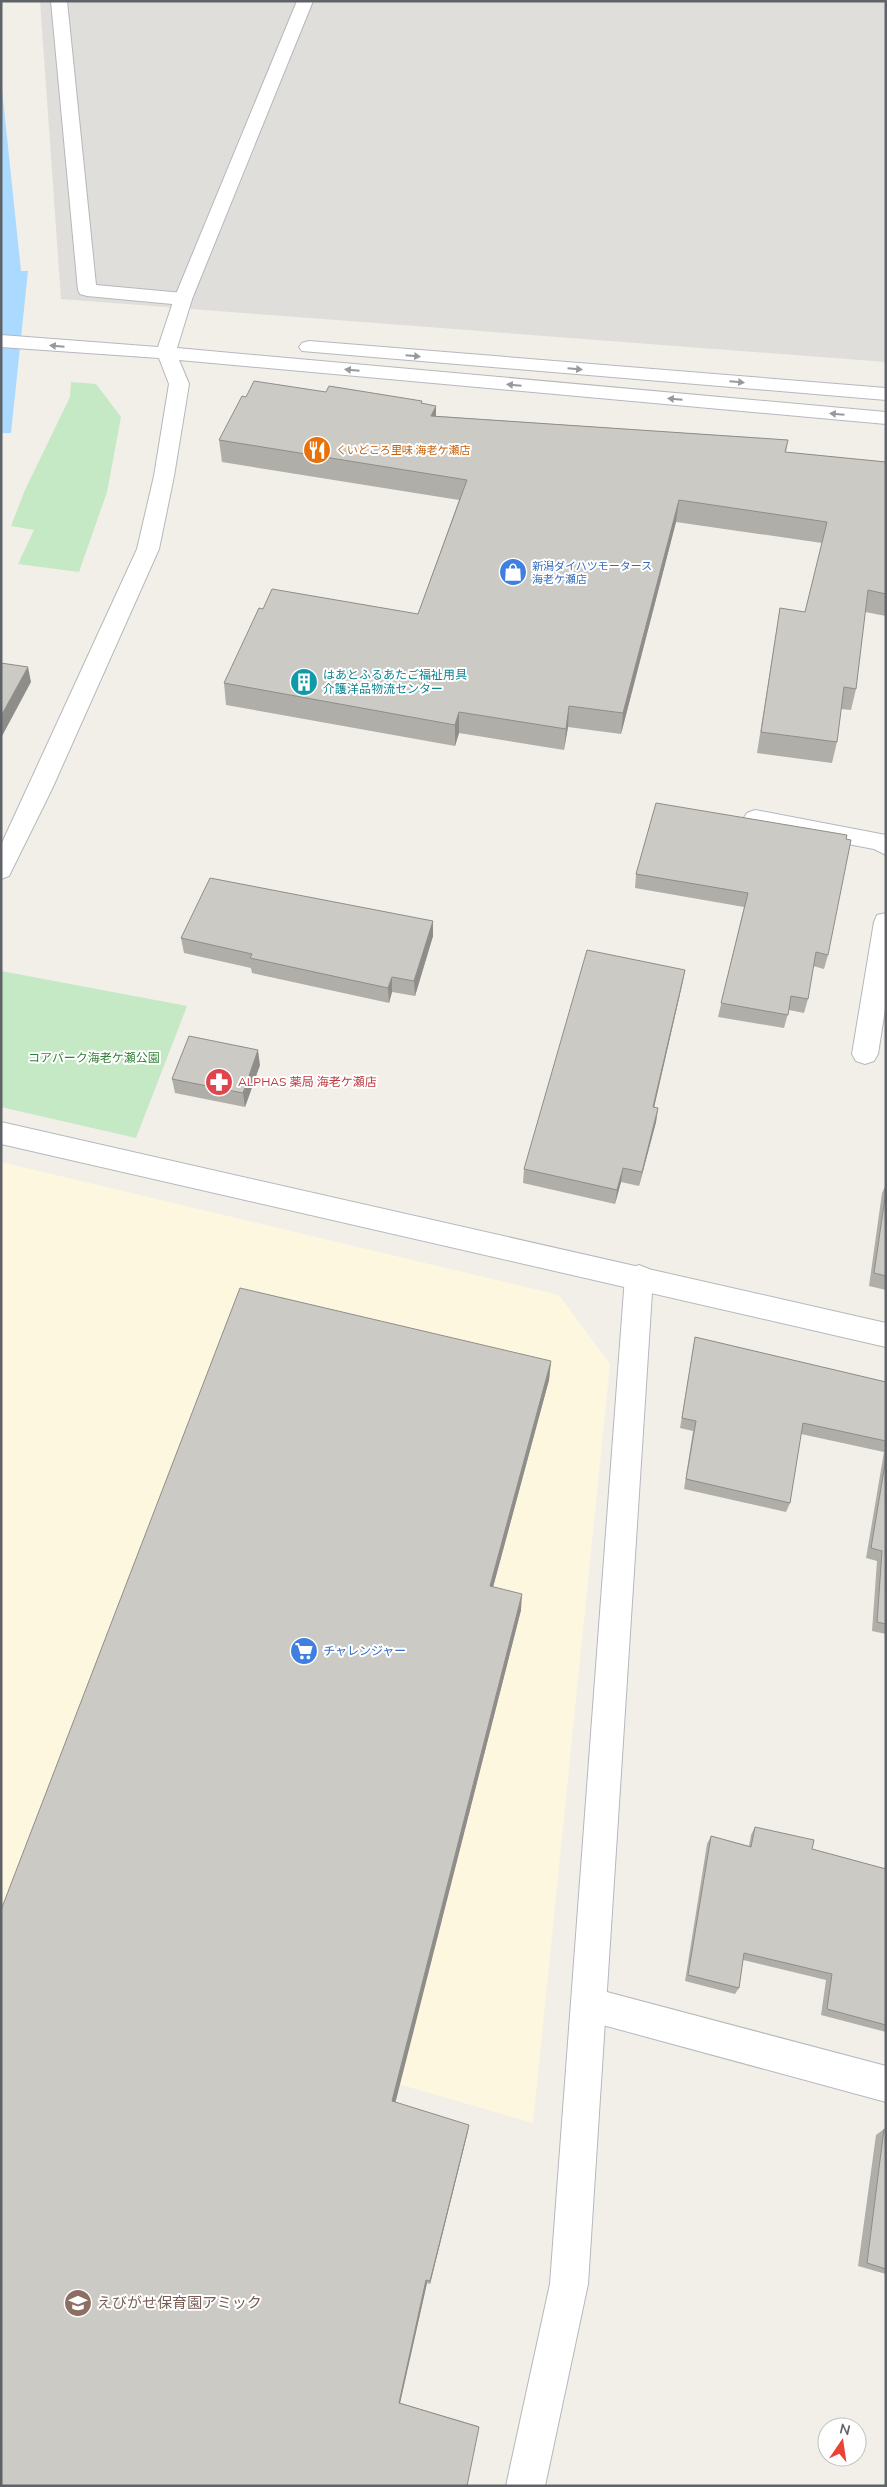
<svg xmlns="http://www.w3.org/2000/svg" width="887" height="2487" font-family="Mulish,'Noto Sans JP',sans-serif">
  <rect width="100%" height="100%" fill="#f1efe8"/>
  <path fill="#fef7e0" d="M1 1162 559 1295 610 1364 533 2123 1 1969Z"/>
  <path fill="#e0deda" d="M40 1H886V362L61 299Z"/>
  <g fill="#c5e8c5">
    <path d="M71 382 96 384 121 417 107 492 79 572 18 564 34 530 11 526 25 490 70 397Z"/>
    <path d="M1 971 187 1006 136 1138 1 1107Z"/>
  </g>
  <path fill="#aadaff" d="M1 80 21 271H28L11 433H1Z"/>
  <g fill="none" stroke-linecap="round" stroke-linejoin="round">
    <g stroke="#b5b8bc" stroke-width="2">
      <g id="minor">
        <path d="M51 1H67L96 285 183 293 190 295 192 299 190 303 183 305 87 296 80 294 78 290Z"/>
        <path d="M755 810 886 835V855L874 849 747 825 743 819 747 813Z"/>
        <path d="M886 913V1003L878 1054 874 1061 865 1064 856 1061 852 1054 874 922 877 915Z"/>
        <path d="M1 1122 886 1323V1347L1 1144Z"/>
        <path d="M588 1987 886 2066V2102L588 2021 576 2016 571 2004 576 1992Z"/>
      </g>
    </g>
    <g stroke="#b5b8bc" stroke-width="2">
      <g id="tertiary">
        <path d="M297 1H313L192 299 177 348 886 412V424L179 360 189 384 174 476 159 549 52 789 9 876 1 879V845L137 549 154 476 169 384 159 358 1 347V335L158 347 174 299Z"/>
        <path d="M309 341 886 388V400L302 351 299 347 302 343Z"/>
        <path d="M639 1265 649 1269 653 1277 588 2284 545 2486H506L550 2284 625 1277 629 1269Z"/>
      </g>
    </g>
    <use href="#minor" fill="#fff" fill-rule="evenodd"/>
    <use href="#tertiary" fill="#fff" fill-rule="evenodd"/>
  </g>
  <g fill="#afaea9">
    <path d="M326 392 422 403 436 416 788 440 786 452 886 462V616L865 612 856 689 851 710 841 709 837 742 832 763 757 753 780 608 805 612 822 543 676 522 621 734 568 727 564 750 459 733 455 746 226 705 224 683 263 609 418 614 459 500 222 462 219 440 246 397Z"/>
    <path d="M656 803 828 955 824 969 813 966 808 999 804 1013 789 1010 784 1028 718 1017 744 907 635 888 636 874Z"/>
    <path d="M433 921V936L415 996 392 992 389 1003 252 973 251 968 184 953 181 938Z"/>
    <path d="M685 970 682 985 654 1107 658 1108 656 1122 639 1186 621 1182 615 1204 523 1183 524 1169Z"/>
    <path d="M260 1065 245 1107 175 1093 172 1079Z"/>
    <path d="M886 1184V1290L869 1286 882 1193Z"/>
    <path d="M695 1337 886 1382V1634L872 1631 877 1561 866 1558 884 1452 801 1434 790 1503 786 1512 684 1489 693 1431 680 1428 693 1348Z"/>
    <path d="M551 1361 549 1380 493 1587 521 1610 395 2102 468 2131 430 2284 427 2283 400 2403 478 2426 1 2486Z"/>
    <path d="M755 1827 812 1849 886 1869V2032L821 2015 826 1980 743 1960 739 1988 735 1994 685 1981 707 1844 711 1836 749 1846 751 1835Z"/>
    <path d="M884 2129 886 2130V2274L858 2266 876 2135Z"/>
  </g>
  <g fill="#8f8d8a">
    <path d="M436 406V427L431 416Z"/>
    <path d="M679 500 676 522 621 734 623 713Z"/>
    <path d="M28 667 31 682 1 738V716Z"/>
    <path d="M569 706 568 727 564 750 566 729Z"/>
    <path d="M459 712V733L455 746V725Z"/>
    <path d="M433 921V936L415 996 414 981Z"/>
    <path d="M685 970 682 985 651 1121 653 1107Z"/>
    <path d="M392 977V992L389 1003 388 988Z"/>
    <path d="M258 1050 260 1065 245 1107 243 1093Z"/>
    <path d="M658 1108 656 1122 639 1186 642 1172Z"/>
    <path d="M623 1168 621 1182 615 1204 617 1190Z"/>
    <path d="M551 1361 549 1380 489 1602 490 1586Z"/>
    <path d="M522 1594 521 1610 394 2108 392 2101Z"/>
    <path d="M469 2125 468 2131 430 2284V2281Z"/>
    <path d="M426 2280 427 2283 400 2403 479 2427 399 2403Z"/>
  </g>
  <g fill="#cccac5" stroke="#8f8d8a">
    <path d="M254 381 326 392 329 386 422 401 421 403 436 406 431 416 788 440 785 452 886 462V594L868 590 856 689 844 687 837 742 761 732 780 608 805 612 827 522 679 500 623 713 569 706 566 729 459 712 455 725 224 683 259 608 263 609 272 589 418 614 467 480 219 440 242 396 246 397Z"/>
    <path d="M1 663 28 667 1 716Z"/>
    <path d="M656 803 847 835 846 839 851 840 828 955 816 952 808 999 791 996 788 1015 721 1003 748 893 636 874Z"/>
    <path d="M210 878 433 921 414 981 392 977 388 988 250 958 252 954 181 938Z"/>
    <path d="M587 950 685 970 653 1107 658 1108 642 1172 623 1168 617 1190 524 1169Z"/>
    <path d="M189 1036 258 1050 243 1093 172 1079Z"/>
    <path d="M886 1191V1276L874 1273Z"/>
    <path d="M240 1288 551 1361 490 1586 522 1594 392 2101 469 2125 430 2281 426 2280 399 2403 479 2427 467 2486H1V1910Z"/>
    <path d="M695 1337 886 1382V1441L803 1423 790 1503 686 1479 696 1421 682 1418Z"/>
    <path d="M886 1458V1624L877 1622 882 1551 871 1548Z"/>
    <path d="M755 1827 814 1840 812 1849 886 1869V2025L827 2009 832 1974 744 1953 739 1988 688 1975 711 1836 751 1847Z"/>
    <path d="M884 2129 886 2130V2269L867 2263Z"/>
  </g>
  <defs><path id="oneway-solid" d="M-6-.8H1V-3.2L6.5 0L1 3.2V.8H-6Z" transform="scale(1.25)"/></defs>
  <g fill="#979a9d">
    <use href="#oneway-solid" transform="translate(57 346) rotate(-175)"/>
    <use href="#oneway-solid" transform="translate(413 356) rotate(5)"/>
    <use href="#oneway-solid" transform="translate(575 369) rotate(5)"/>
    <use href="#oneway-solid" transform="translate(352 370) rotate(-175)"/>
    <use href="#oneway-solid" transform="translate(737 382) rotate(5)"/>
    <use href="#oneway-solid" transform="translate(514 385) rotate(-175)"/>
    <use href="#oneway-solid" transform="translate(675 399) rotate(-175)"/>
    <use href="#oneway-solid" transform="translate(837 414) rotate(-175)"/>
  </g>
  <defs>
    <g id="restaurant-disc" transform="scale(1.4375)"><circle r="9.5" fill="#e8710a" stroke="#fff"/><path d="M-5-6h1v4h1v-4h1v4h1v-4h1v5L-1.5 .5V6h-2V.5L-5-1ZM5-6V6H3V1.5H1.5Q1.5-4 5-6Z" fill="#fff"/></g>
    <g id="shop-disc" transform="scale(1.4375)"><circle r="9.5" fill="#3f7fe0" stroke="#fff"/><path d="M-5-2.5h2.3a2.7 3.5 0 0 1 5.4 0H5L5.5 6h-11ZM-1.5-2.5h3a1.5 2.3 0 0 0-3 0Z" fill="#fff"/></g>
    <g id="building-disc" transform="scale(1.4375)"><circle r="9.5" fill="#0f9aa8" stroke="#fff"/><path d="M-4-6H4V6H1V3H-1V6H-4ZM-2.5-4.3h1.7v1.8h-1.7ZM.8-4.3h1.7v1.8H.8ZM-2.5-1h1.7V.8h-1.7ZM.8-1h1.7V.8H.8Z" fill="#fff"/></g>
    <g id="pharmacy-disc" transform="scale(1.4375)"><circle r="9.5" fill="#e0444e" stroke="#fff"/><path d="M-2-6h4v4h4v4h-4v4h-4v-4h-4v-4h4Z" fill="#fff"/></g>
    <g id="supermarket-disc" transform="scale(1.4375)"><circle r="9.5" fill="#3f7fe0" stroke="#fff"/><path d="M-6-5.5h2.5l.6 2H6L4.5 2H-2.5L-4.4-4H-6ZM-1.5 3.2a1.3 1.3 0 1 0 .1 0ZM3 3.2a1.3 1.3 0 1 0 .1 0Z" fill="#fff"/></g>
    <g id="school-disc" transform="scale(1.4375)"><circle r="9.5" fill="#8d6e63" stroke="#fff"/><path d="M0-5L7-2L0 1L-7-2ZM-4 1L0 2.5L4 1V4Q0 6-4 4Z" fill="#fff"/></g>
  </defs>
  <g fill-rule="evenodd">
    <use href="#restaurant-disc" x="317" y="450"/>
    <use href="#shop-disc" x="513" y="572"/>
    <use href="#building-disc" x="304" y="682"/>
    <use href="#pharmacy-disc" x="219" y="1082"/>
    <use href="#supermarket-disc" x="304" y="1651"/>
    <use href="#school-disc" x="78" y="2303"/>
  </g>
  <g text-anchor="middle" stroke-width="4" stroke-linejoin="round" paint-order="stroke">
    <g font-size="11" fill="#c56008" stroke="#fff" text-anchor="start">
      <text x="336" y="454">くいどころ里味 海老ケ瀬店</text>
    </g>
    <g font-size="11" fill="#366cbe" stroke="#fff" text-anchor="start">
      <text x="532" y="570">新潟ダイハツモータース<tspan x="532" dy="13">海老ケ瀬店</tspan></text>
    </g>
    <g font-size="12" fill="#0d838f" stroke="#fff" text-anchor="start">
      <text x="323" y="679">はあとふるあたご福祉用具<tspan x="323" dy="14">介護洋品物流センター</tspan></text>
    </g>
    <g font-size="12" fill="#348238" stroke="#fff">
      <text x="94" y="1062">コアパーク海老ケ瀬公園</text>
    </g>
    <g font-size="12" fill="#be3a42" stroke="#fff" text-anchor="start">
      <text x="238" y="1086">ALPHAS 薬局 海老ケ瀬店</text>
    </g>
    <g font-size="12" fill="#366cbe" stroke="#fff" text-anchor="start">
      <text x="323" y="1655">チャレンジャー</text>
    </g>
    <g font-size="15" fill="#785e54" stroke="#fff" text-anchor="start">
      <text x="97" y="2308">えびがせ保育園アミック</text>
    </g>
  </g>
  <rect width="887" height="2487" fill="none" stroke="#5f6368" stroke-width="5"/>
  <g transform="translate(842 2442) rotate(13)"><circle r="24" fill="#ffffff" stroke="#bfc1c3"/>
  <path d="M0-4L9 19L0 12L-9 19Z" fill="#ea4335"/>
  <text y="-8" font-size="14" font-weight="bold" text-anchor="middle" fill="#5f6368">N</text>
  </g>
</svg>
